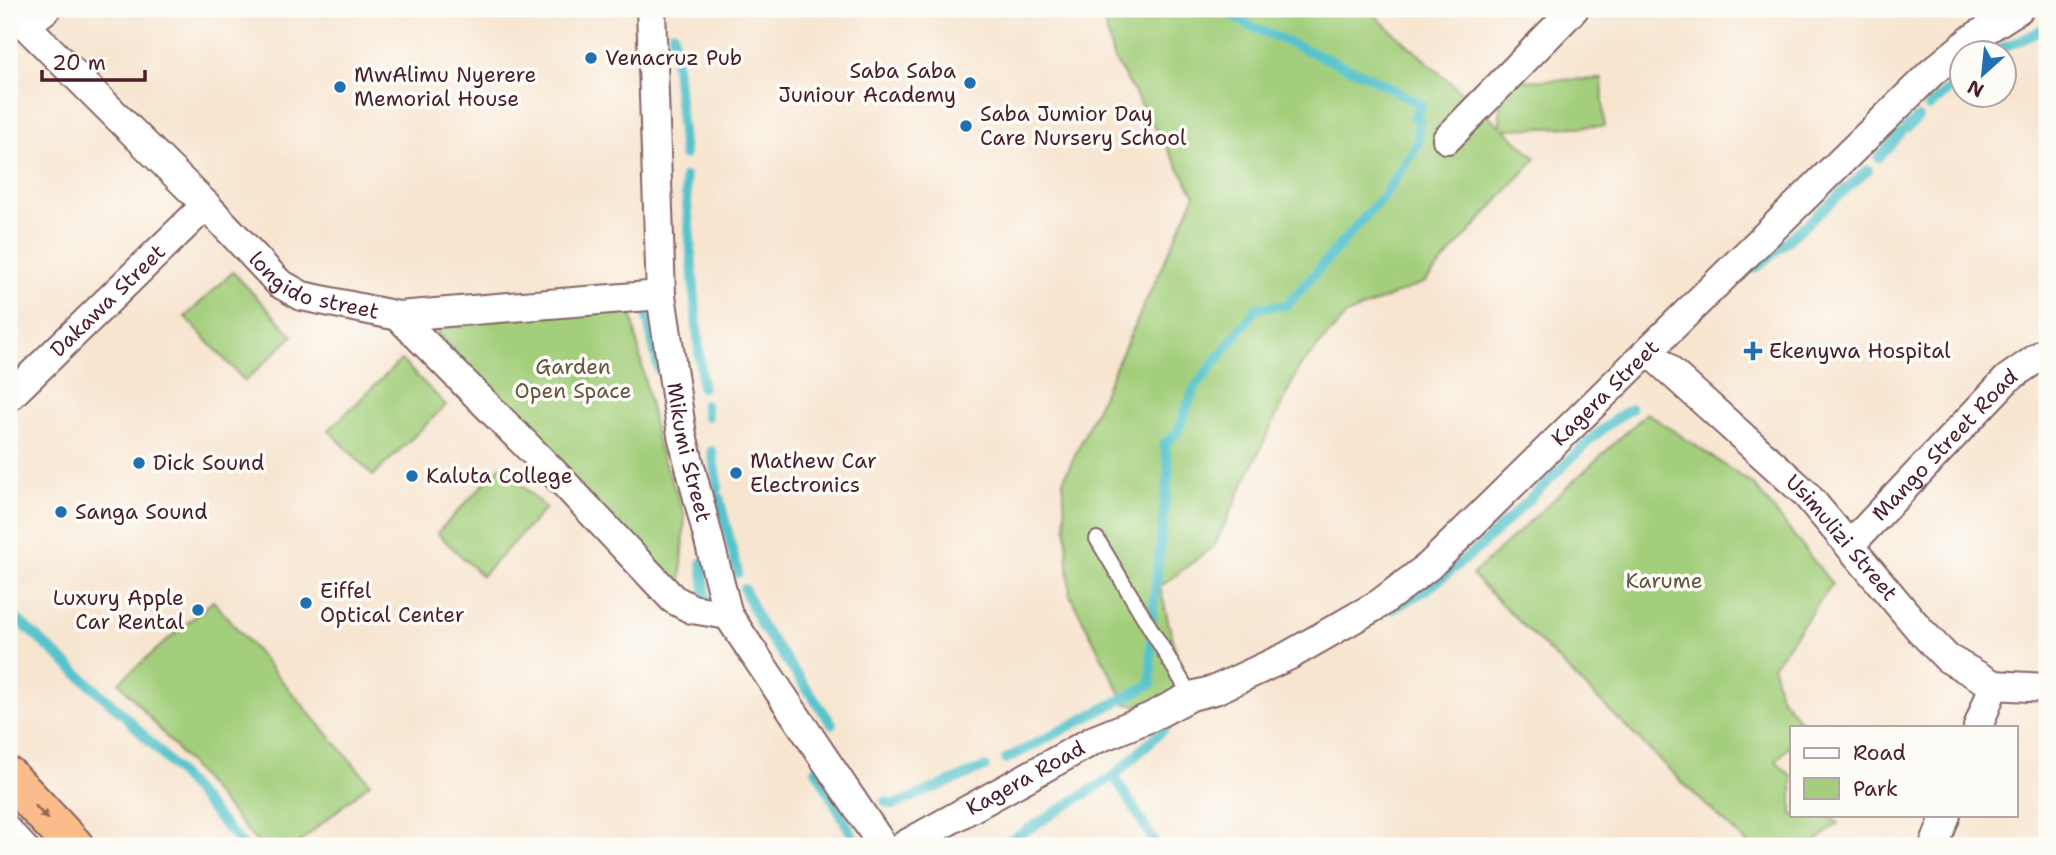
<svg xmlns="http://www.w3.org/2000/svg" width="2056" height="855" font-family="'Shantell Sans',sans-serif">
  <rect width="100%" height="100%" fill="#fdfcf7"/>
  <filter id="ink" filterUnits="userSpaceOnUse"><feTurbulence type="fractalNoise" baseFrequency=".0143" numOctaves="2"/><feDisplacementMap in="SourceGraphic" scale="14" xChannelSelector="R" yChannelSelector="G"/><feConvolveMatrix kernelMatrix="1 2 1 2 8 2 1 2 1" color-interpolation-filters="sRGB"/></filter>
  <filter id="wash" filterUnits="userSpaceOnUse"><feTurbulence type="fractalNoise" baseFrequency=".00686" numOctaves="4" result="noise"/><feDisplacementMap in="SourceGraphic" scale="28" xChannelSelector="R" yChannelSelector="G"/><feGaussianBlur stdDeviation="1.57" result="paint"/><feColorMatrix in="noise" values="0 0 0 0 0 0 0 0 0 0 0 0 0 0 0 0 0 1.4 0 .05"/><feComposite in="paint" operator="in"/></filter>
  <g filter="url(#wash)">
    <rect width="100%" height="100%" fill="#f7e5d0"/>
    <g fill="#a3cf7c" stroke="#767754" stroke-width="2">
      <path d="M1110 9H1367L1500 126V81L1602 79 1604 126 1504 129 1536 158 1425 282 1346 315 1299 368 1214 546 1160 587 1189 709 1126 704 1070 595 1063 481 1195 195 1113 57 1104 19Z"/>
      <path d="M233 272 293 336 245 381 185 317Z"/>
      <path d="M630 306 658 446 685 515 680 596 428 323Z"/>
      <path d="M401 360 446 405 373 476 329 430Z"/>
      <path d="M1647 413 1754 485 1832 584 1773 666 1780 696 1805 727H1792V743L1776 761 1792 777V815H1830L1838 823 1811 846H1750L1689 789 1472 575Z"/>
      <path d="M501 466 546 508 482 576 437 533Z"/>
      <path d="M213 601 370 783 295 846H260L119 682Z"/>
    </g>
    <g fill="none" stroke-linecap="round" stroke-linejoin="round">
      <g stroke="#56c3cc" stroke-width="10">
        <path d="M673 33 684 155"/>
        <path d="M1992 52 2026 38 2047 26"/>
        <path d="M1929 107 1962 77"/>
        <path d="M1907 128 1918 118"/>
        <path d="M1879 157 1901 133"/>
        <path d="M685 177 702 387"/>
        <path d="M1754 268 1760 265 1868 170"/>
        <path d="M645 307 659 370"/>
        <path d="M705 405 707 417"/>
        <path d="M712 451 718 488"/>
        <path d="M719 497 738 573"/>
        <path d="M702 562 707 609"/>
        <path d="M744 589 761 625 832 724"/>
        <path d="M1393 609 1425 591 1480 547 1591 439 1614 420 1631 409"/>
        <path d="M9 612 124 715 159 751 243 846"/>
        <path d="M1152 619 1169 468 1164 444 1177 433 1194 389 1257 308 1287 305 1384 195 1418 144 1419 119 1414 117 1422 105 1368 76 1250 26 1223 9"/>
        <path d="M1006 759 1151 684V635"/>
        <path d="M816 769 858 846"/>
        <path d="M1114 776 1157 846"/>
        <path d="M885 802 894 805 985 767"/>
        <path d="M1001 846 1114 776 1167 726 1166 723"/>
      </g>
    </g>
  </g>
  <g filter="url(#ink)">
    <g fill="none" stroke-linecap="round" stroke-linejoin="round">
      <g stroke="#876465" stroke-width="18">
        <g id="service">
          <path d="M1097 539 1191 696"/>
          <path d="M9 822 31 846"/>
        </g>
      </g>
      <g stroke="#876465" stroke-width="32">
        <g id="minor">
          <path id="s1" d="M9 9 206 205 279 283 302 296 398 316 565 484 673 599 692 609 728 615"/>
          <path id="s2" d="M651 9 661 295 682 435 728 615 883 846"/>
          <path d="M25 25 46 9"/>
          <path d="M1447 139 1574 9"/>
          <path d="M398 316 661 295"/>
          <path id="s3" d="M1649 352 1805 493 1920 630 1947 658 1994 685 2047 688"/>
          <path id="s4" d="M9 397 206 205"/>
          <path id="s5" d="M1850 545 2007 379 2047 351"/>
          <path d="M1978 727 1994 685"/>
          <path id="s6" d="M903 846 1094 740 1151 717 1191 696 1215 690 1288 656 1379 604 1429 566 1931 73 1973 38 2019 9"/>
          <path d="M1934 846 1946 815"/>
        </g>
      </g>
      <g stroke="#876465" stroke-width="42">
        <path id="trunk" d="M9 777 74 846"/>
      </g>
      <use href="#service" stroke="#fff" stroke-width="14"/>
      <use href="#minor" stroke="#fff" stroke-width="28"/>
      <use href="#trunk" stroke="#f9bc8a" stroke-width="38"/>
    </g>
    <defs><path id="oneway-solid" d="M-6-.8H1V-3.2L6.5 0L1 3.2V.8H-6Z" transform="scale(1.75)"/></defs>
    <use fill="#996656" href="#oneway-solid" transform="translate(41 812) rotate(47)"/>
  </g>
  <g fill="#1f6fb2" stroke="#fdfcf7" stroke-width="2.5">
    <circle cx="591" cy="58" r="7"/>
    <circle cx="970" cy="83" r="7"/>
    <circle cx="340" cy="87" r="7"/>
    <circle cx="966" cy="126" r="7"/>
    <path d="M1749.5 340.5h7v7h7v7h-7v7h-7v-7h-7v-7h7z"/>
    <circle cx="139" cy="463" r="7"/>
    <circle cx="736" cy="473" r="7"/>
    <circle cx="412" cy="476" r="7"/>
    <circle cx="61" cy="512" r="7"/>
    <circle cx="306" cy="603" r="7"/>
    <circle cx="198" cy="610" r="7"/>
  </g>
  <g text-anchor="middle" stroke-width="7" stroke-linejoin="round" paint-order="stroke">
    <g font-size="21" fill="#4a1f2b" stroke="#fdfcf7" text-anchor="start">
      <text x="605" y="65">Venacruz Pub</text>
      <text x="956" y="78" text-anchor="end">Saba Saba<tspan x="956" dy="24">Juniour Academy</tspan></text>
      <text x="354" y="82">MwAlimu Nyerere<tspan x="354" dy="24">Memorial House</tspan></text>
      <text x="980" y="121">Saba Jumior Day<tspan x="980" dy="24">Care Nursery School</tspan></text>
      <text x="1769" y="358">Ekenywa Hospital</text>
      <text x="750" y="468">Mathew Car<tspan x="750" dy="24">Electronics</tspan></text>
      <text x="153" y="470">Dick Sound</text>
      <text x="426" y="483">Kaluta College</text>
      <text x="75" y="519">Sanga Sound</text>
      <text x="320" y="598">Eiffel<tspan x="320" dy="24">Optical Center</tspan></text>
      <text x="184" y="605" text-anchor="end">Luxury Apple<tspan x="184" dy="24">Car Rental</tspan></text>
    </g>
    <g font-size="21" fill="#4a1f2b" stroke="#fdfcf7">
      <text dy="7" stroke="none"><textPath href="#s1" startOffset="418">longido street</textPath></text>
      <text dy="7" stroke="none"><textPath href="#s4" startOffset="138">Dakawa Street</textPath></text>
      <text dy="7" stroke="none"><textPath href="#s6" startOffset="845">Kagera Street</textPath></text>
      <text dy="7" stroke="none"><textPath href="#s5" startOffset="138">Mango Street Road</textPath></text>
      <text dy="7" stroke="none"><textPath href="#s2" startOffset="446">Mikumi Street</textPath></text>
      <text dy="7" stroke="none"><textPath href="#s3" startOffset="268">Usimulizi Street</textPath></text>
      <text dy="7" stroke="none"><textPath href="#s6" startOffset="140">Kagera Road</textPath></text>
    </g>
    <g font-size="21" fill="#655443" stroke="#fdfcf7">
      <text x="573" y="374">Garden<tspan x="573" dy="24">Open Space</tspan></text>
      <text x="1664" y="588">Karume</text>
    </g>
  </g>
  <rect width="2056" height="855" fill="none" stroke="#fdfcf7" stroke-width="35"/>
  <rect x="1790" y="726" width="228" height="91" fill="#fdfcf7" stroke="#b5a4a5" stroke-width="2"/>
  <rect x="1804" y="748" width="35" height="10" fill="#ffffff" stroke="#b5a4a5" stroke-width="2"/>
  <text x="1853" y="760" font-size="21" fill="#4a1f2b">Road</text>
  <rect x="1804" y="778" width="35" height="21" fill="#a3cf7c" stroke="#b5a4a5" stroke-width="2"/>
  <text x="1853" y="796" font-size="21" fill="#4a1f2b">Park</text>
  <g transform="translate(1983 74) rotate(207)"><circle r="33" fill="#fdfcf7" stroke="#b5a4a5" stroke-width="2"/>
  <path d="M0-5L12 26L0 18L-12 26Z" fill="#1f6fb2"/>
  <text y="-10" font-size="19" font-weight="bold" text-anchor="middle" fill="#4a1f2b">N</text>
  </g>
  <path d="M42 70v10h103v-10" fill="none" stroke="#4a1f2b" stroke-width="3.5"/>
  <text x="52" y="70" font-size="21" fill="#4a1f2b" stroke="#fdfcf7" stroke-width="5" paint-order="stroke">20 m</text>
</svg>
